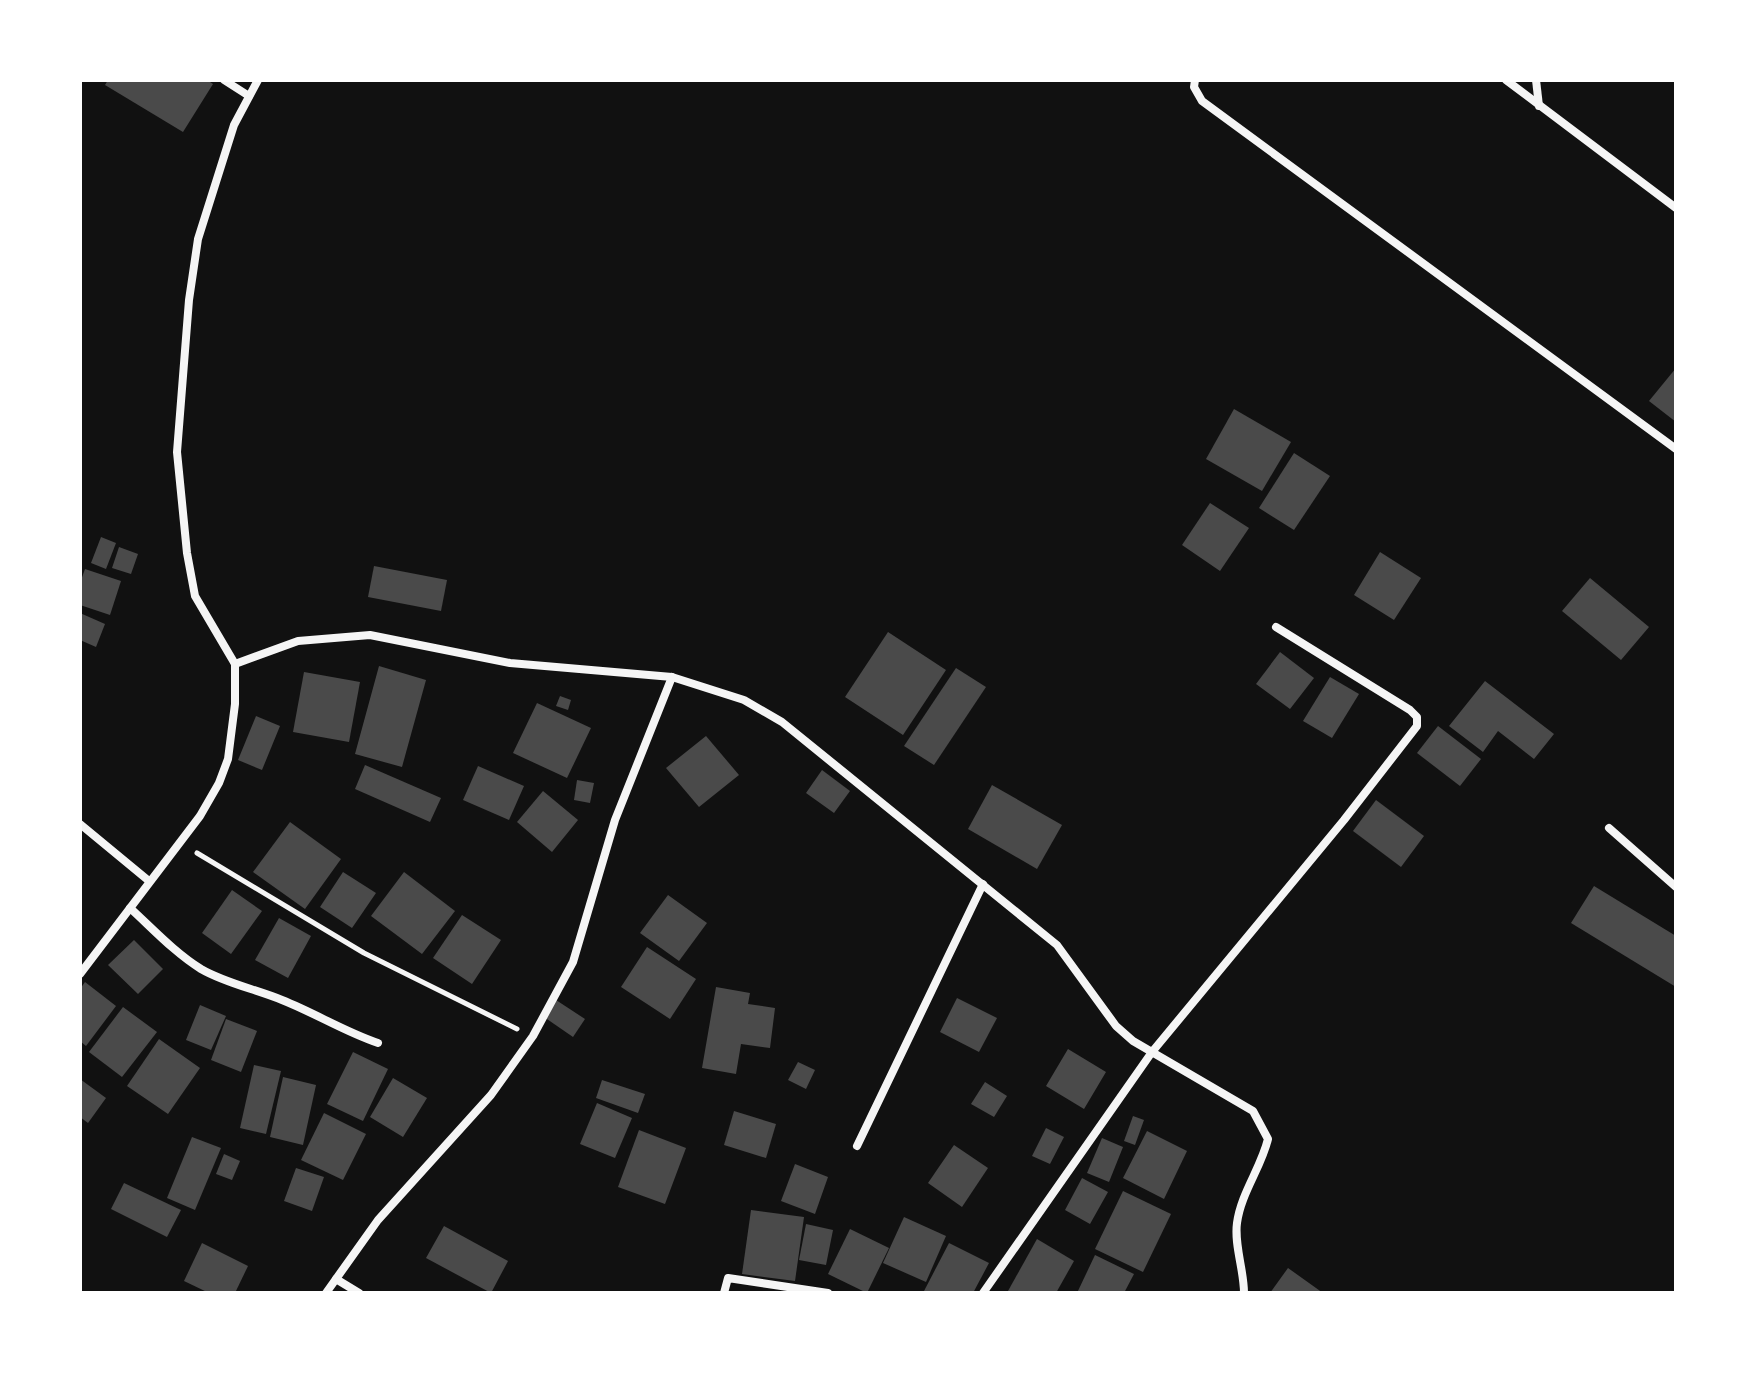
<svg xmlns="http://www.w3.org/2000/svg" width="1756" height="1373" font-family="Manrope,sans-serif">
  <rect width="100%" height="100%" fill="#111"/>
  <g fill="#4a4a4a">
    <path d="M108 80H207L213 84 183 132 105 85Z"/>
    <path d="M1676 368V422L1649 401Z"/>
    <path d="M1234 409 1291 442 1262 491 1206 459Z"/>
    <path d="M1294 453 1330 476 1294 530 1259 508Z"/>
    <path d="M1210 503 1249 528 1220 571 1182 545Z"/>
    <path d="M101 537 116 543 106 569 91 563Z"/>
    <path d="M119 547 138 554 131 574 112 568Z"/>
    <path d="M1380 552 1421 578 1394 620 1354 595Z"/>
    <path d="M374 566 447 580 441 611 368 597Z"/>
    <path d="M85 569 121 581 110 615 80 605V583Z"/>
    <path d="M1590 578 1649 627 1621 660 1562 611Z"/>
    <path d="M80 613 105 624 96 647 80 640Z"/>
    <path d="M888 632 946 670 903 735 845 697Z"/>
    <path d="M1280 652 1314 678 1290 709 1256 684Z"/>
    <path d="M379 666 426 680 402 767 355 754Z"/>
    <path d="M956 668 986 687 934 765 904 746Z"/>
    <path d="M304 672 360 682 349 742 293 732Z"/>
    <path d="M1330 677 1359 694 1332 738 1303 721Z"/>
    <path d="M1485 681 1554 734 1534 759 1498 731 1483 752 1449 726Z"/>
    <path d="M560 696 571 700 568 710 556 706Z"/>
    <path d="M537 703 591 728 567 778 513 753Z"/>
    <path d="M256 716 280 726 262 770 238 760Z"/>
    <path d="M1438 726 1481 759 1460 786 1417 753Z"/>
    <path d="M706 736 739 775 699 807 666 768Z"/>
    <path d="M365 765 441 798 430 822 355 789Z"/>
    <path d="M478 766 524 786 509 820 463 800Z"/>
    <path d="M822 770 850 791 834 813 806 793Z"/>
    <path d="M577 780 594 783 590 803 574 800Z"/>
    <path d="M992 785 1062 825 1037 869 968 829Z"/>
    <path d="M543 791 578 820 552 852 517 822Z"/>
    <path d="M1376 800 1424 836 1401 867 1353 831Z"/>
    <path d="M290 822 341 859 305 909 253 872Z"/>
    <path d="M343 872 376 893 352 928 320 907Z"/>
    <path d="M404 872 455 911 422 954 371 916Z"/>
    <path d="M1594 886 1676 936V987L1571 923Z"/>
    <path d="M232 890 262 911 231 954 202 933Z"/>
    <path d="M668 895 707 923 679 961 640 933Z"/>
    <path d="M462 915 501 940 472 984 433 958Z"/>
    <path d="M279 918 311 936 288 978 255 960Z"/>
    <path d="M134 940 163 969 138 994 108 965Z"/>
    <path d="M647 947 696 979 670 1019 621 987Z"/>
    <path d="M85 982 116 1006 86 1046 80 1041V989Z"/>
    <path d="M716 987 750 993 748 1004 775 1008 770 1048 741 1044 736 1074 702 1068Z"/>
    <path d="M957 998 997 1018 979 1052 940 1032Z"/>
    <path d="M556 1000 585 1019 573 1037 544 1017Z"/>
    <path d="M200 1005 226 1016 211 1050 186 1040Z"/>
    <path d="M123 1007 157 1032 122 1077 89 1052Z"/>
    <path d="M226 1019 257 1031 241 1072 211 1060Z"/>
    <path d="M159 1039 200 1068 168 1114 127 1086Z"/>
    <path d="M1068 1049 1106 1072 1084 1109 1046 1086Z"/>
    <path d="M353 1052 388 1069 363 1121 327 1104Z"/>
    <path d="M798 1062 815 1070 806 1089 788 1080Z"/>
    <path d="M254 1065 281 1071 266 1134 240 1128Z"/>
    <path d="M283 1077 316 1085 303 1145 270 1137Z"/>
    <path d="M393 1078 427 1098 403 1137 370 1117Z"/>
    <path d="M80 1079 106 1098 88 1123 80 1117Z"/>
    <path d="M602 1080 645 1094 638 1113 596 1098Z"/>
    <path d="M985 1082 1007 1096 994 1117 971 1104Z"/>
    <path d="M597 1103 632 1118 615 1158 580 1144Z"/>
    <path d="M734 1111 776 1124 766 1158 724 1145Z"/>
    <path d="M324 1113 366 1134 343 1180 301 1160Z"/>
    <path d="M1133 1116 1144 1120 1135 1145 1124 1141Z"/>
    <path d="M1046 1128 1064 1137 1050 1164 1032 1156Z"/>
    <path d="M639 1130 686 1148 665 1204 618 1187Z"/>
    <path d="M1147 1131 1187 1151 1164 1199 1123 1178Z"/>
    <path d="M192 1137 221 1148 195 1210 167 1198Z"/>
    <path d="M1102 1138 1123 1147 1109 1182 1087 1173Z"/>
    <path d="M954 1145 988 1168 962 1207 928 1183Z"/>
    <path d="M224 1154 240 1161 232 1180 216 1174Z"/>
    <path d="M795 1164 828 1177 815 1214 781 1201Z"/>
    <path d="M296 1168 324 1177 312 1211 284 1201Z"/>
    <path d="M1082 1178 1108 1192 1090 1224 1065 1210Z"/>
    <path d="M124 1183 181 1210 167 1237 111 1209Z"/>
    <path d="M1123 1191 1171 1214 1143 1272 1095 1249Z"/>
    <path d="M751 1210 804 1217 795 1281 742 1274Z"/>
    <path d="M904 1217 946 1236 926 1282 883 1263Z"/>
    <path d="M806 1224 833 1230 826 1265 799 1260Z"/>
    <path d="M444 1226 508 1261 491 1293 426 1258Z"/>
    <path d="M850 1229 889 1248 867 1293 828 1274Z"/>
    <path d="M1037 1239 1074 1261 1056 1293H1010L1008 1291Z"/>
    <path d="M202 1243 248 1266 235 1293H209L184 1281Z"/>
    <path d="M949 1243 989 1263 973 1293H923Z"/>
    <path d="M1095 1255 1134 1274 1124 1293H1077Z"/>
    <path d="M1288 1268 1323 1293H1270Z"/>
  </g>
  <g fill="none" stroke-linecap="round" stroke-linejoin="round">
    <path stroke="#f5f5f5" stroke-width="5" d="M197 853 364 953 517 1029"/>
    <g stroke="#f5f5f5" stroke-width="8">
      <path d="M224 80 249 96"/>
      <path d="M1195 80 1194 87 1202 101 1676 449"/>
      <path d="M1506 80 1676 208"/>
      <path d="M1536 80 1539 106"/>
      <path d="M235 664 298 641 370 635 510 663 672 677 744 700 782 722 1057 945 1116 1026 1133 1041 1253 1111 1268 1139C1261 1168 1241 1193 1237 1223 1234 1245 1244 1270 1244 1293"/>
      <path d="M80 824 149 881"/>
      <path d="M1609 828 1676 887"/>
      <path d="M130 908C152 928 175 953 201 969 225 983 255 989 282 1000 315 1013 345 1032 378 1043"/>
      <path d="M80 974 200 816 219 783 228 759 235 704V664L195 596 187 553 177 452 189 300 198 239 234 125 258 80"/>
      <path d="M857 1146 983 884"/>
      <path d="M336 1279 359 1293"/>
      <path d="M326 1293 378 1220 491 1095 533 1036 573 962 615 820 672 677"/>
      <path d="M724 1293 728 1278 828 1293"/>
      <path d="M983 1293 1152 1052 1344 820 1417 726V717L1410 710 1276 627"/>
    </g>
  </g>
  <rect width="1756" height="1373" fill="none" stroke="#ffffff" stroke-width="164"/>
</svg>
